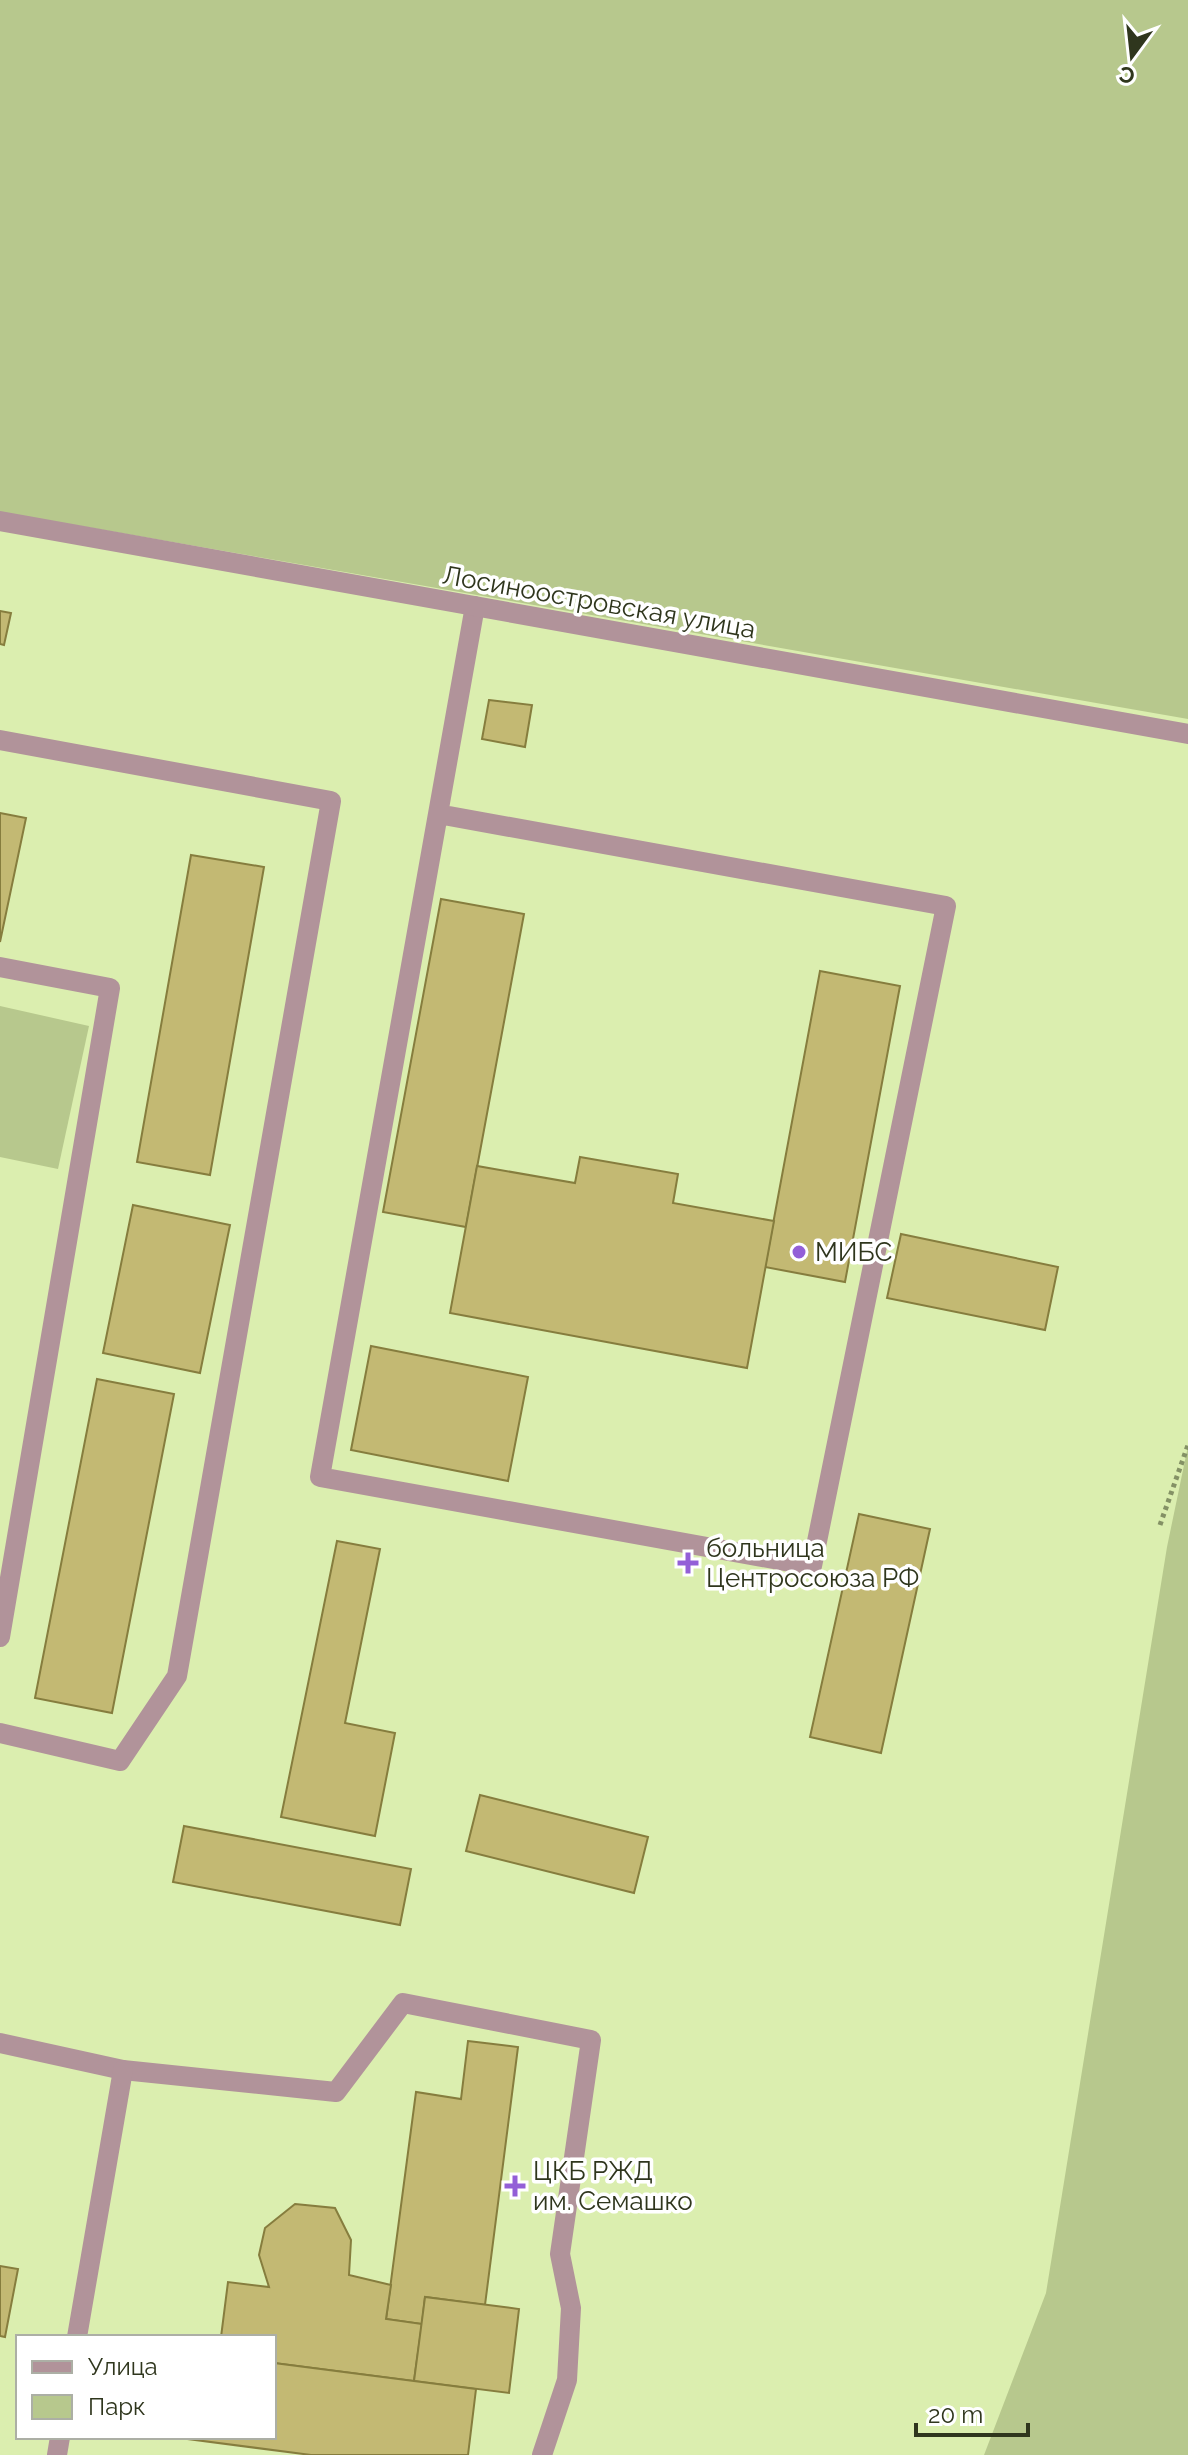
<svg xmlns="http://www.w3.org/2000/svg" width="1188" height="2455" font-family="Raleway,sans-serif">
  <rect width="100%" height="100%" fill="#dbeeaf"/>
  <g fill="#b7c88d">
    <path d="M0 0H1188V719L0 512Z"/>
    <path d="M0 1006 89 1026 58 1169 0 1157Z"/>
    <path d="M1188 1446V2455H984L1046 2293 1167 1547Z"/>
  </g>
  <g fill="#c3b973" stroke="#867d3e" stroke-width="2">
    <path d="M0 611 11 613 4 645 0 644Z"/>
    <path d="M489 700 532 705 525 747 482 739Z"/>
    <path d="M0 813 26 818 0 942Z"/>
    <path d="M191 855 264 867 210 1175 137 1162Z"/>
    <path d="M441 899 524 914 466 1227 383 1212Z"/>
    <path d="M820 971 900 986 845 1282 765 1267Z"/>
    <path d="M580 1157 678 1174 673 1203 774 1221 747 1368 450 1313 477 1166 575 1183Z"/>
    <path d="M133 1205 230 1225 200 1373 103 1353Z"/>
    <path d="M901 1234 1058 1267 1045 1330 887 1298Z"/>
    <path d="M371 1346 528 1377 508 1481 351 1450Z"/>
    <path d="M97 1379 174 1394 112 1713 35 1698Z"/>
    <path d="M859 1514 930 1529 881 1753 810 1737Z"/>
    <path d="M337 1541 380 1549 345 1723 395 1733 375 1836 281 1817Z"/>
    <path d="M480 1795 648 1837 634 1893 466 1851Z"/>
    <path d="M184 1826 411 1869 400 1925 173 1882Z"/>
    <path d="M468 2041 518 2047 485 2305 425 2297 422 2324 386 2319 416 2092 461 2099Z"/>
    <path d="M295 2204 335 2208 351 2240 349 2275 391 2285 386 2319 422 2324 414 2381 274 2363V2337H221L228 2282 269 2287 259 2255 265 2228Z"/>
    <path d="M0 2266 18 2269 5 2337 0 2336Z"/>
    <path d="M425 2297 519 2309 509 2393 414 2381Z"/>
    <path d="M274 2363 476 2389 468 2455H311L172 2437H274Z"/>
  </g>
  <g fill="none" stroke-linecap="round" stroke-linejoin="round">
    <path stroke="#849165" stroke-width="5" stroke-dasharray="4 4" stroke-linecap="butt" d="M1160 1525 1188 1445"/>
    <g stroke="#b1939a" stroke-width="20">
      <path d="M0 740 331 801 177 1676 120 1761 0 1733"/>
      <path d="M438 814 946 906 812 1566 320 1477 475 606"/>
      <path d="M0 967 110 988 0 1637"/>
      <path d="M0 2043 123 2070 336 2092 403 2003 591 2040 560 2254 571 2308 567 2380 542 2455"/>
      <path d="M77 2337 123 2070"/>
      <path d="M57 2455 60 2437"/>
    </g>
    <path stroke="#b1939a" stroke-width="20" d="M0 521 1188 734"/>
  </g>
  <g fill="#935fd7" stroke="#fff" stroke-width="3">
    <circle cx="799" cy="1252" r="8"/>
    <path d="M684 1551h8v8h8v8h-8v8h-8v-8h-8v-8h8z"/>
    <path d="M511 2174h8v8h8v8h-8v8h-8v-8h-8v-8h8z"/>
  </g>
  <g text-anchor="middle" stroke-width="7" stroke-linejoin="round" paint-order="stroke">
    <g font-size="26" fill="#2f361d" stroke="#fff">
      <text transform="translate(599 602) rotate(10)" y="9">Лосиноостровская улица</text>
    </g>
    <g font-size="26" fill="#2f361d" stroke="#fff" text-anchor="start">
      <text x="815" y="1261">МИБС</text>
      <text x="706" y="1557">больница<tspan x="706" dy="30">Центросоюза РФ</tspan></text>
      <text x="533" y="2180">ЦКБ РЖД<tspan x="533" dy="30">им. Семашко</tspan></text>
    </g>
  </g>
  <rect x="16" y="2335" width="260" height="104" fill="#ffffff" stroke="#acafa5" stroke-width="2"/>
  <rect x="32" y="2361" width="40" height="12" fill="#b1939a" stroke="#acafa5" stroke-width="2"/>
  <text x="88" y="2375" font-size="24" fill="#2f361d">Улица</text>
  <rect x="32" y="2395" width="40" height="24" fill="#b7c88d" stroke="#acafa5" stroke-width="2"/>
  <text x="88" y="2415" font-size="24" fill="#2f361d">Парк</text>
  <g transform="translate(1132 56) rotate(195)" stroke="#ffffff" stroke-width="6" paint-order="stroke">
  <path d="M0-6L14 30L0 20L-14 30Z" fill="#2f361d"/>
  <text y="-12" font-size="22" font-weight="bold" text-anchor="middle" fill="#2f361d">С</text>
  </g>
  <path d="M916 2423v12h112v-12" fill="none" stroke="#2f361d" stroke-width="4"/>
  <text x="928" y="2423" font-size="24" fill="#2f361d" stroke="#ffffff" stroke-width="6" paint-order="stroke">20 m</text>
</svg>
